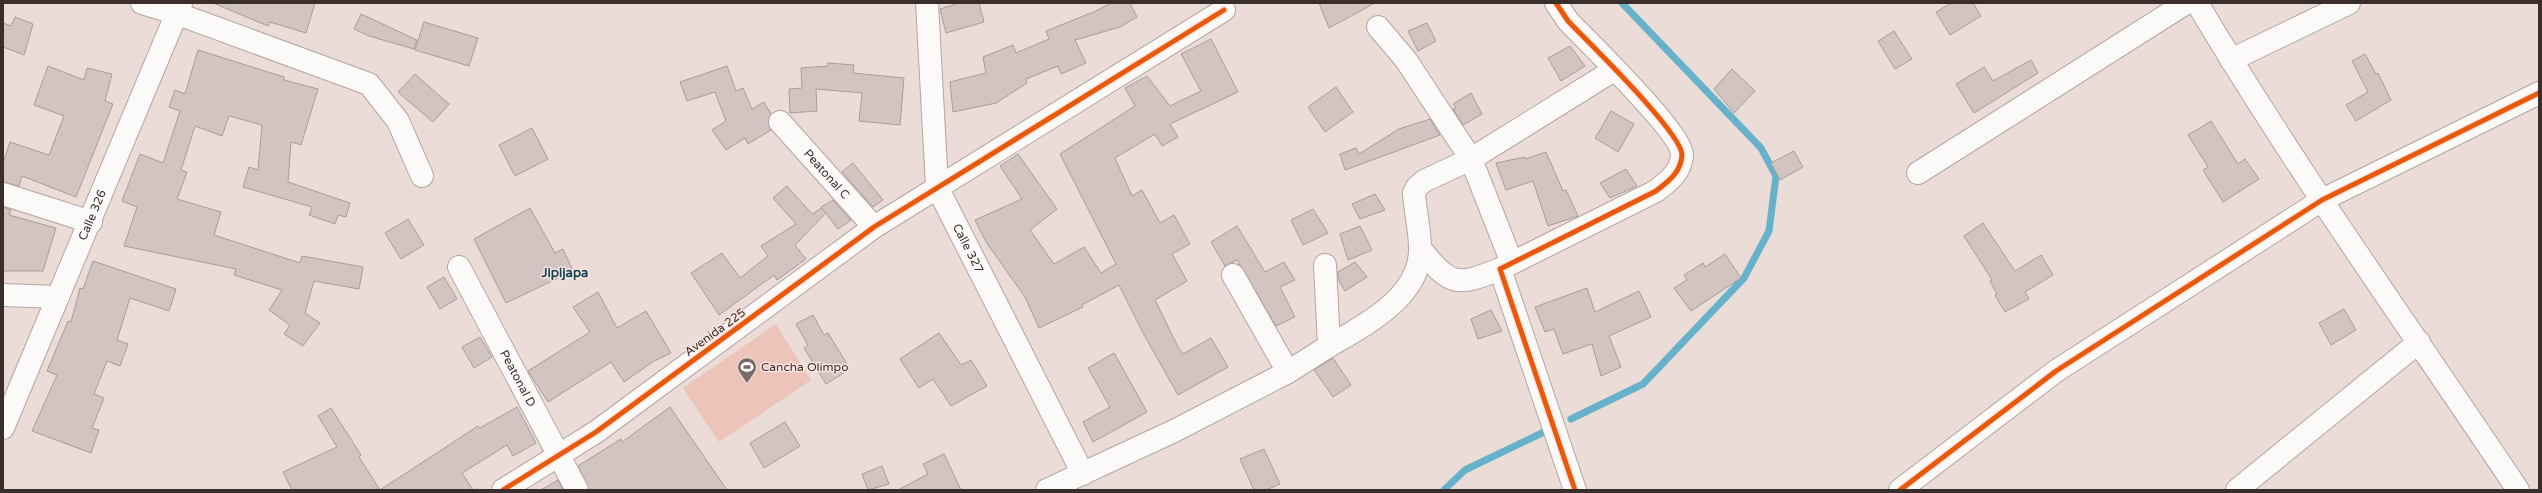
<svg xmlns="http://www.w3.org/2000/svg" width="2542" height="493" font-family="'Varela Round',sans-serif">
  <rect width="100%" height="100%" fill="#ecdcd8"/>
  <path fill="#edc4ba" d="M776 324 811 380 719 442 683 388Z"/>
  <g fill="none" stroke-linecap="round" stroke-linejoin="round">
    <g stroke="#65b2ca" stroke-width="7">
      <path d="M1571 419 1643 384 1744 278 1769 231 1776 176 1761 148 1622 3"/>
      <path d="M1444 490 1465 470 1548 430"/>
    </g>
  </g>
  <g fill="#d1c4c1" stroke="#a89c9a">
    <path d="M213 3H315L306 33 270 22 268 26Z"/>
    <path d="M959 3H979L984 22 946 33 940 9Z"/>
    <path d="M1111 3H1130L1137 17 1120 27 1075 40 1086 63 1061 74 1058 66 1026 79 1027 83 996 103 953 112 950 82 986 73 983 57 1013 45 1016 53 1049 39 1046 31 1096 11Z"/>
    <path d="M1319 3H1375L1329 28Z"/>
    <path d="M1951 3H1973L1981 16 1950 35 1936 12Z"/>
    <path d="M361 14 417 40 414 49 369 36 354 29Z"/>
    <path d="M15 17 33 24 24 55 3 47V23L11 26Z"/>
    <path d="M424 22 478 38 469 66 415 50Z"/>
    <path d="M1427 23 1436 41 1418 51 1408 31Z"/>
    <path d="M1894 31 1912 59 1895 69 1878 41Z"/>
    <path d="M1211 39 1238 92 1170 124 1178 137 1162 146 1155 134 1115 158 1132 196 1142 190 1160 223 1174 215 1190 244 1172 254 1187 281 1155 300 1178 347 1183 354 1211 338 1228 367 1178 395 1143 333 1119 285 1082 305 1083 307 1039 328 1025 297 986 242 975 220 1022 199 1000 166 1018 154 1057 209 1030 230 1054 264 1084 247 1101 273 1116 264 1060 154 1135 106 1125 88 1147 76 1170 106 1201 91 1181 54Z"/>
    <path d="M1570 46 1585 66 1561 81 1548 58Z"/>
    <path d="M198 50 284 77V80L318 89 301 145 291 142 288 182 350 203 346 217 338 215 335 224 309 215 312 207 243 187 249 167 258 170 262 125 229 116 222 136 195 126 181 170 187 172 177 199 221 212 214 235 300 263 302 256 363 267 359 289 314 281 305 313 320 323 303 346 284 334 290 325 269 310 282 290 234 275 236 269 124 246 137 207 122 201 140 154 163 163 180 111 169 107 175 90 185 94Z"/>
    <path d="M2365 54 2376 74 2378 73 2391 100 2356 121 2346 105 2368 92 2352 61Z"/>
    <path d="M2031 60 2038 73 1974 113 1956 84 1984 67 1993 81Z"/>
    <path d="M828 63 854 65 853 73 904 78 900 125 859 121 862 93 816 89 817 111 790 113 789 89 802 88 801 68 828 66Z"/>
    <path d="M48 66 84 80 87 68 112 74 105 101 113 104 76 197 22 176 19 186 3 182V163L10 142 49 155 64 116 34 105Z"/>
    <path d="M727 66 736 91 743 88 752 109 764 102 771 114 768 124 771 130 748 144 745 138 726 150 712 130 726 121 715 92 687 101 680 82Z"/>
    <path d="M1732 69 1755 91 1734 113 1714 89Z"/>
    <path d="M415 74 449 104 433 122 398 92Z"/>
    <path d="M1336 87 1353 112 1325 132 1308 107Z"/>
    <path d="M1471 93 1482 114 1463 125 1453 109 1456 108 1453 104Z"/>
    <path d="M1611 111 1634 124 1618 152 1595 138Z"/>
    <path d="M1430 119 1440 135 1345 170 1340 154 1356 148 1359 154 1399 129Z"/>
    <path d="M2211 121 2238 164 2245 159 2259 179 2223 202 2203 170 2208 167 2188 135Z"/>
    <path d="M532 128 548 159 515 176 499 145Z"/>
    <path d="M1794 151 1803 167 1780 180 1771 163Z"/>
    <path d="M1546 152 1563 191 1566 190 1578 216 1548 226 1533 181 1506 190 1496 163 1525 157V159Z"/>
    <path d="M853 163 883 200 873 207 842 172Z"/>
    <path d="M1626 169 1637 186 1610 198 1600 183Z"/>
    <path d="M787 186 812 214 822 208 826 213 795 245 806 259 777 280 774 275 719 315 691 273 722 253 740 278 768 256 761 246 796 224 773 198Z"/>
    <path d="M1375 194 1385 210 1360 219 1352 204Z"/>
    <path d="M833 200 851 220 838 229 821 207Z"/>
    <path d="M3 207 11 210 9 215 56 228 43 271H3Z"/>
    <path d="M530 208 555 253 563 249 573 271 506 303 474 239Z"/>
    <path d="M1313 209 1328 233 1303 245 1291 220Z"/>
    <path d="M408 219 424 245 401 259 385 233Z"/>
    <path d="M1983 223 2015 271 2041 255 2053 275 2025 292 2029 299 2005 312 1995 295 1997 294 1990 281 1992 280 1964 236Z"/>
    <path d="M1237 226 1265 272 1284 262 1295 280 1280 287 1295 317 1276 326 1237 260 1225 266 1211 242Z"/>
    <path d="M1360 226 1372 250 1348 260 1340 234Z"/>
    <path d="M1725 254 1741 278 1691 311 1674 288 1687 280 1684 275 1703 263 1705 267Z"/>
    <path d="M93 261 176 289 169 311 130 298 117 340 128 344 120 366 107 361 94 394 104 398 92 428 99 430 91 453 32 431 57 375 47 371 68 321 71 322 80 288 83 289Z"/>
    <path d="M1355 262 1367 277 1345 291 1338 279V272Z"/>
    <path d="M444 277 457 299 440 309 427 287Z"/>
    <path d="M1587 288 1595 312 1639 291 1651 317 1609 336 1621 367 1601 376 1592 344 1563 354 1554 329 1545 332 1535 307Z"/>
    <path d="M598 292 617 328 646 311 671 353 654 361 624 382 611 362 548 402 528 371 590 332 573 307Z"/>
    <path d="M2344 309 2356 330 2331 345 2319 323Z"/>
    <path d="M1491 310 1502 331 1478 339 1471 319Z"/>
    <path d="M813 315 824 335 828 333 850 369 826 384 804 348 808 345 796 324Z"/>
    <path d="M939 333 961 365 971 360 987 386 951 406 933 379 919 388 900 359Z"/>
    <path d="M480 337 492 357 474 368 462 347Z"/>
    <path d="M1114 353 1147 412 1093 442 1083 422 1110 407 1088 368Z"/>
    <path d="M1333 358 1351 385 1333 397 1314 370Z"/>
    <path d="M517 407 536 443 513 456 507 445 462 473 473 490H380L478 426 480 428Z"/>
    <path d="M670 407 727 490H589L578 466 621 439 622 442Z"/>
    <path d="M331 408 361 455 359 457 380 490H292L283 472 337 447 318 416Z"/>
    <path d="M785 422 800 446 764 468 750 443Z"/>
    <path d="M1264 449 1280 484 1266 490H1254L1240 459Z"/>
    <path d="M944 454 961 490H898L928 474 923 464Z"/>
    <path d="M882 466 889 484 868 490 862 474Z"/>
    <path d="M558 480 563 490H541Z"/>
  </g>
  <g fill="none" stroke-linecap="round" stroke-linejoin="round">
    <g stroke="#b2a6a3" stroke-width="24">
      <g id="street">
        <path d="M142 3 178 14 369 84 398 121 422 176"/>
        <path id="s1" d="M927 3 937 187 1083 474"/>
        <path d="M1556 3 1568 21C1588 42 1682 133 1682 155 1681 172 1669 181 1656 191L1500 269 1575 490"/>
        <path d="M2197 3C2296 170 2410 328 2518 490"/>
        <path d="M1378 27 1406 60 1471 159 1512 263"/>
        <path d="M2231 60 2349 3"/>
        <path id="s2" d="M780 122 874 227"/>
        <path d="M1918 173 2186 3"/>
        <path d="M3 194 91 222"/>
        <path d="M1420 248C1450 286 1456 287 1500 269"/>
        <path id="s3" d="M459 267 577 490"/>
        <path d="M3 295 58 297"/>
        <path d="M1329 346C1365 325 1421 297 1420 248 1420 230 1415 211 1414 193L1417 187 1424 181 1471 159 1614 70"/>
        <path d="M1288 372 1329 346 1325 265"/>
        <path id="s4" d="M3 428 181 3"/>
        <path d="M503 490 596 432 874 227 1224 10"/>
        <path d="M1047 490 1174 431 1288 372 1233 275"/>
        <path d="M1900 490 2056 371 2322 200 2539 93"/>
        <path d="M2237 490 2419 342"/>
      </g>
    </g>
    <use href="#street" stroke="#fcfaf9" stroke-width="22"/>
    <g stroke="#fde6e0" stroke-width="8">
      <g id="cycleway">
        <path d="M1556 3 1568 21C1588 42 1682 133 1682 155 1681 172 1669 181 1656 191L1500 269 1575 490"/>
        <path d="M503 490 596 432 874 227 1224 10"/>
        <path d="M1900 490 2056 371 2322 200 2539 93"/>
      </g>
    </g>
    <use href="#cycleway" stroke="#e8590c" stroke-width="5"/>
  </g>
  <defs>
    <g id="stadium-pin" transform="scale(1)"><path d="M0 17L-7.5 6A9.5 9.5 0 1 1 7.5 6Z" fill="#786b68" stroke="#fde6e0"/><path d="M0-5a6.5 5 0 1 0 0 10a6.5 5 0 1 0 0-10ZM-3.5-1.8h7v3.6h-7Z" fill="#fff"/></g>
  </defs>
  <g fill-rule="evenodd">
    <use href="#stadium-pin" x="747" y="367"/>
  </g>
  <g text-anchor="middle" stroke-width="3" stroke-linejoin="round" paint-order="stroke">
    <g font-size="12" fill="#392e2c" stroke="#fde6e0">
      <text dy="4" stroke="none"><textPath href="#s2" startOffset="70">Peatonal C</textPath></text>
      <text dy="4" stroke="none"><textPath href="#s4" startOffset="231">Calle 326</textPath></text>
      <text dy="4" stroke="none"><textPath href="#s1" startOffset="253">Calle 327</textPath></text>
      <text transform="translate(715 332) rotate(-36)" y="4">Avenida 225</text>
      <text dy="4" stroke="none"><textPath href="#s3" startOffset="126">Peatonal D</textPath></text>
    </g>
    <g font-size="12" fill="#392e2c" stroke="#fde6e0" text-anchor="start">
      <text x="761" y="371">Cancha Olimpo</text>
    </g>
    <g font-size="13" font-weight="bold" fill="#104555" stroke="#fde6e0">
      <text x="565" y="277">Jipijapa</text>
    </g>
  </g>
  <rect width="2542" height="493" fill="none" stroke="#392e2c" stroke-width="8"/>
</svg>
